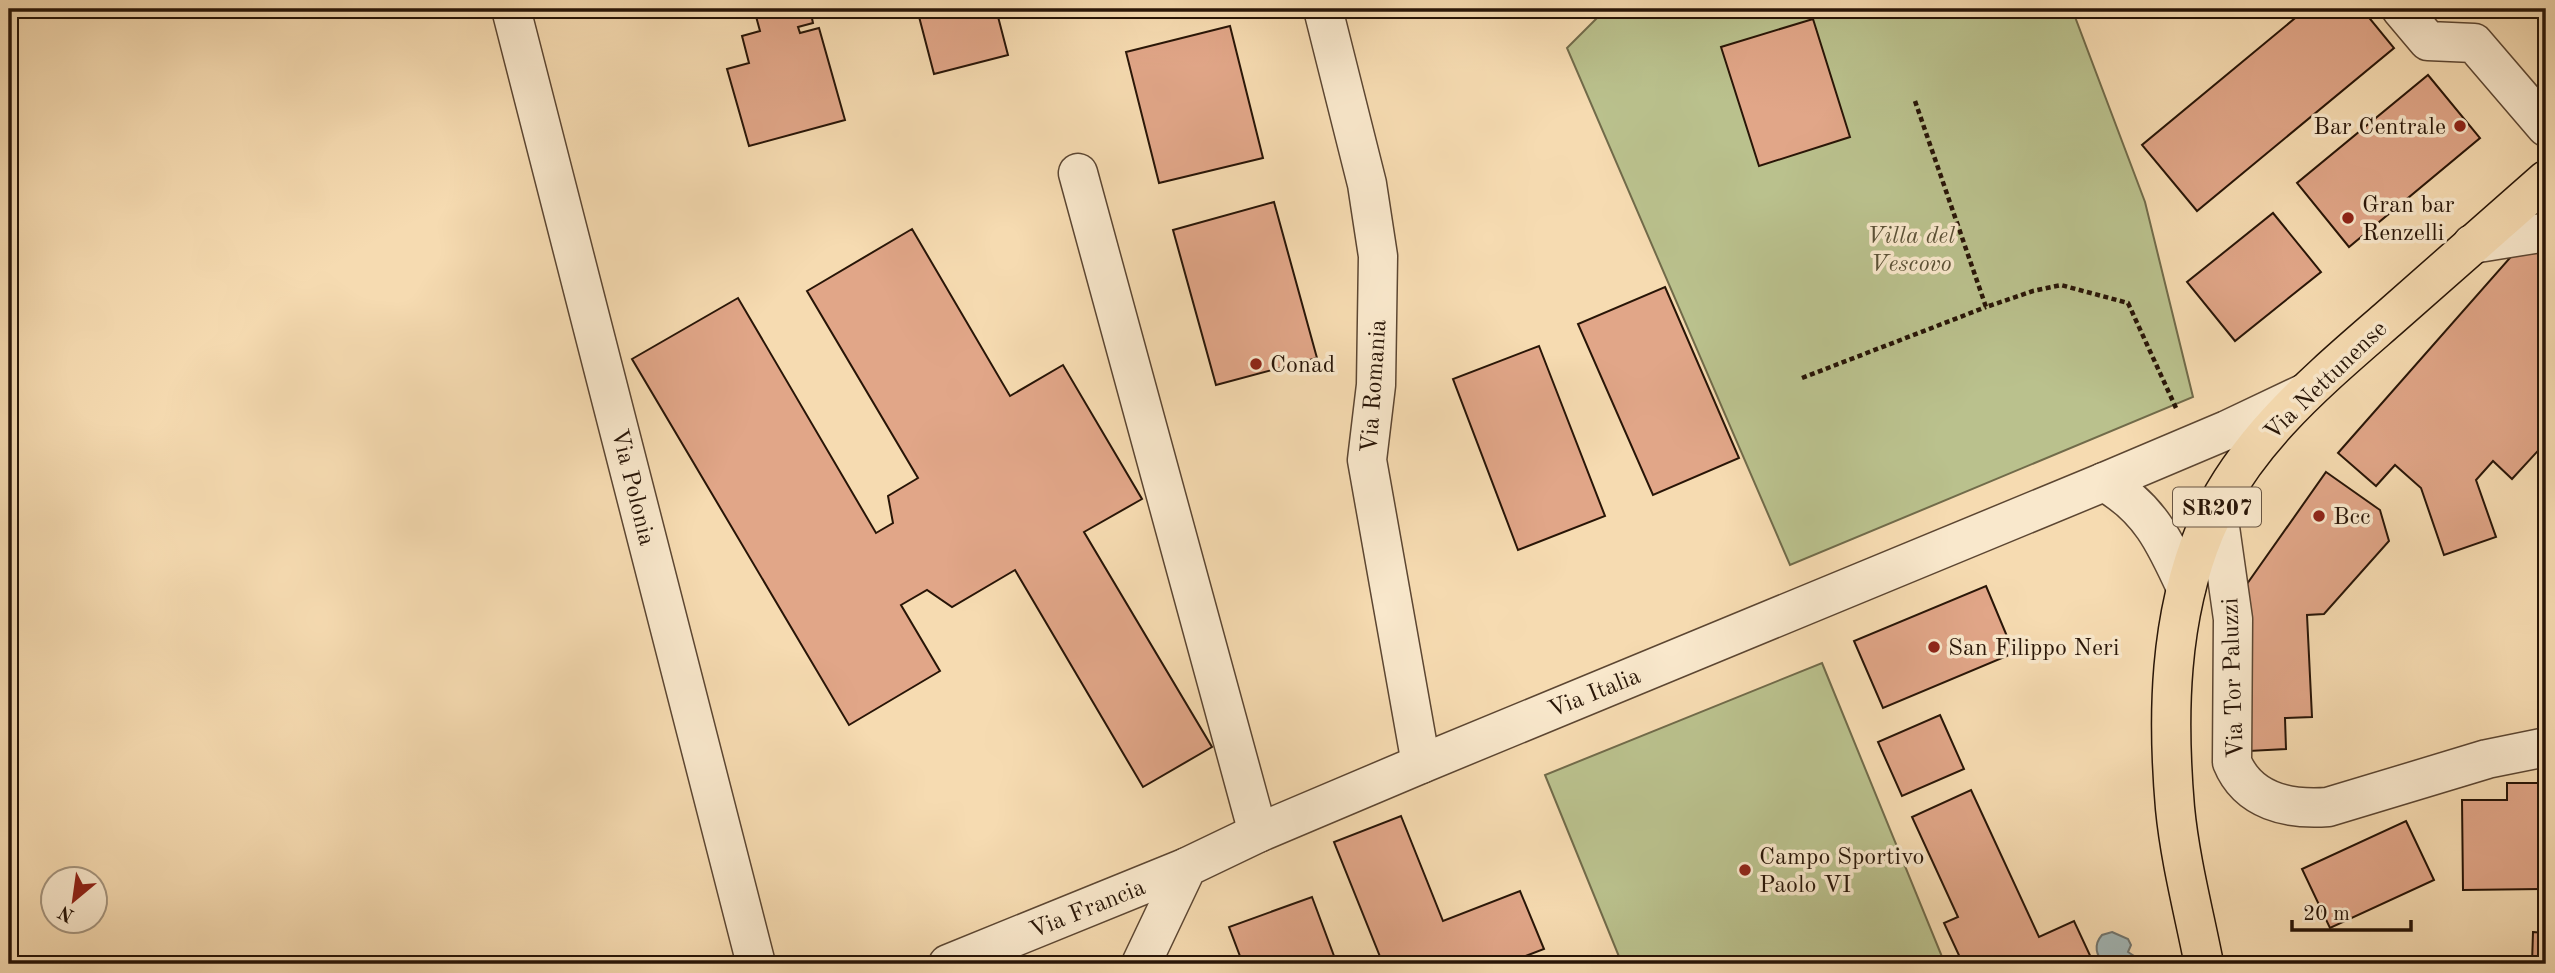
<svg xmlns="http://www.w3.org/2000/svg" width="2555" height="973" font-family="'Old Standard TT',serif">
  <rect width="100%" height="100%" fill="#f6dbb1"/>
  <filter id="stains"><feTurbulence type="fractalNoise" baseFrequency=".00286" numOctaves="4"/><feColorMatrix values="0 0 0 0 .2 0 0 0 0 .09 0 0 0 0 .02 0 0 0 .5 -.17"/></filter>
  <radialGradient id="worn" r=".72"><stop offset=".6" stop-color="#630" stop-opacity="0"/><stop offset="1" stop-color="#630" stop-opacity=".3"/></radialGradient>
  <g fill="#bac18d" stroke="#716b4a" stroke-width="2">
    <path d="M1606 9H2072L2145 202 2193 397 1790 565 1567 48Z"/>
    <path d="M1822 663 1945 964H1622L1545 775Z"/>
  </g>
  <path fill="#a3b8b8" stroke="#727771" stroke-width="2" d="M2112 932 2128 939 2131 945 2128 952 2137 958 2139 964H2105C2096 956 2093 945 2102 935Z"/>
  <g fill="#e1a688" stroke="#281507" stroke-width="2">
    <path d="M754 9H810L813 23 798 27 800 33 819 28 845 120 749 146 727 69 749 63 742 36 760 31Z"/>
    <path d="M917 9H996L1008 55 934 74Z"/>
    <path d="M2306 9H2362L2394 48 2197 211 2142 145Z"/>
    <path d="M1813 19 1850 137 1759 166 1721 47Z"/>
    <path d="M1230 26 1263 158 1159 183 1126 52Z"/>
    <path d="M2428 75 2480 138 2349 247 2297 183Z"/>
    <path d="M1274 202 1317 358 1216 385 1173 230Z"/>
    <path d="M2273 213 2321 272 2235 341 2187 282Z"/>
    <path d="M912 229 1010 396 1063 365 1142 499 1084 532 1212 747 1143 787 1015 570 952 607 927 590 901 605 940 671 849 725 632 359 738 298 876 533 893 523 888 496 918 478 807 291Z"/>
    <path d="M2546 245V442L2512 479 2493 461 2476 480 2496 537 2444 555 2421 488 2395 465 2376 486 2338 453 2516 251Z"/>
    <path d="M1665 287 1739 458 1653 495 1578 324Z"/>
    <path d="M1539 346 1605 516 1518 550 1453 379Z"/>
    <path d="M2326 472 2380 510 2389 541 2324 614 2307 615 2312 717 2285 718 2286 749 2249 751 2242 591Z"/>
    <path d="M1986 586 2014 653 1883 708 1854 641Z"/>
    <path d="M1940 715 1964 769 1902 796 1878 742Z"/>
    <path d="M2507 783H2546V889L2463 890 2462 800H2507Z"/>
    <path d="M1971 790 2039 937 2074 921 2094 964H1963L1944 923 1958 917 1912 817Z"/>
    <path d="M1401 816 1443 921 1520 891 1544 949 1505 964H1383L1334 842Z"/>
    <path d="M2406 821 2434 880 2330 928 2302 869Z"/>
    <path d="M1312 897 1337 964H1243L1229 927Z"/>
    <path d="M2533 932 2546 933V964H2532Z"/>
    <path d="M9 953 31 961 30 964H9Z"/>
  </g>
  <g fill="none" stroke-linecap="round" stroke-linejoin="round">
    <g stroke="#5c4632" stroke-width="41">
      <g id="minor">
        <path d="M511 9 756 964"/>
        <path d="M1323 9 1367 184 1378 256 1376 385 1367 460 1421 764"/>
        <path d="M2401 9 2428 41 2474 43 2546 127"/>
        <path d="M1078 173 1258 833"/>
        <path d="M2472 244 2546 232"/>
        <path d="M2104 482C2149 507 2165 542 2186 588"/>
        <path d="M2217 506 2233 619 2232 762C2248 801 2288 810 2328 807L2487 759 2546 747"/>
        <path d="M948 964 1187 867"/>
        <path d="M1141 964 1187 867 1258 833 1421 764 2104 482 2227 430 2305 393"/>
      </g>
    </g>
    <g stroke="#281507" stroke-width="41">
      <path id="major" d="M2204 964C2194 913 2180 860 2175 808 2167 715 2169 618 2205 531 2242 443 2317 381 2387 320 2440 273 2493 226 2546 180"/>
    </g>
    <g stroke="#281507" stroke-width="4.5" stroke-dasharray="5 3.5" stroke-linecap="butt">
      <path d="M1915 101 1986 307 2033 291 2061 285 2128 303 2176 408"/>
      <path d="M1802 378 1986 307"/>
    </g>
    <use href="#minor" stroke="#f9e8cc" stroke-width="38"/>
    <use href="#major" stroke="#f6dbb1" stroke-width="38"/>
  </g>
  <g fill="#8f2418" stroke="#f9e8cc" stroke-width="2.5">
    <circle cx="2460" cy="126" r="7"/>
    <circle cx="2348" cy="218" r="7"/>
    <circle cx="1256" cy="364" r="7"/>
    <circle cx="2319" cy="516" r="7"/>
    <circle cx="1934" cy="647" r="7"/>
    <circle cx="1745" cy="870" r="7"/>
  </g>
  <g text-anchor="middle" stroke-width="7" stroke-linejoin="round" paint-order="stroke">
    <rect fill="#f9e8cc" stroke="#675442" stroke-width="2" x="2173" y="487.5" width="88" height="39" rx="5"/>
    <g font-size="23" font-weight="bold" fill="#281507">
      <text x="2217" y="515">SR207</text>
    </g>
    <g font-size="24" fill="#281507" stroke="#f9e8cc" text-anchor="start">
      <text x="2446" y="134" text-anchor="end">Bar Centrale</text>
      <text x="2362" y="212">Gran bar<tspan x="2362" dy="28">Renzelli</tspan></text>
      <text x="1270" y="372">Conad</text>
      <text x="2333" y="524">Bcc</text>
      <text x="1948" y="655">San Filippo Neri</text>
      <text x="1759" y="864">Campo Sportivo<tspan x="1759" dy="28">Paolo VI</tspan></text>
    </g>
    <g font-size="24" font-style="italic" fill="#5b5136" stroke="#f9e8cc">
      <text x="1911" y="243">Villa del<tspan x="1911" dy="28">Vescovo</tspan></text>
    </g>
    <g font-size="24" fill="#281507" stroke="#f9e8cc">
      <text transform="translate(2325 380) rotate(-44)" y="8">Via Nettunense</text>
      <text transform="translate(1373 386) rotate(-86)" y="8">Via Romania</text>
      <text transform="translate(634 487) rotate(76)" y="8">Via Polonia</text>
      <text transform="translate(2232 678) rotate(-92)" y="8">Via Tor Paluzzi</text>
      <text transform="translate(1594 692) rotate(-22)" y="8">Via Italia</text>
      <text transform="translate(1087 908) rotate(-22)" y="8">Via Francia</text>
    </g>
  </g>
  <rect width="2555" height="973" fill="none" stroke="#f6dbb1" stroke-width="35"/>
  <rect x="10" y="10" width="2534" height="952" fill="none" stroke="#281507" stroke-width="3.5"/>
  <rect x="18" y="18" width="2520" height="938" fill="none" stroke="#281507" stroke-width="2"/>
  <g transform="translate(74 900) rotate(209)"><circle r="33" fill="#f9e8cc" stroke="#a5947d" stroke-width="2"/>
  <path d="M0-5L12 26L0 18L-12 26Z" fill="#8f2418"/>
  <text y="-10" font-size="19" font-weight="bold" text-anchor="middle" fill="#281507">N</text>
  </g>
  <path d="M2292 920v10h119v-10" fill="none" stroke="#281507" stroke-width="3.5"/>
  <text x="2303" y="920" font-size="21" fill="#281507" stroke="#f9e8cc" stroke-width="5" paint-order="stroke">20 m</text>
  <rect width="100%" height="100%" filter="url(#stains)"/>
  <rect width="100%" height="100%" fill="url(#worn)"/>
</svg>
